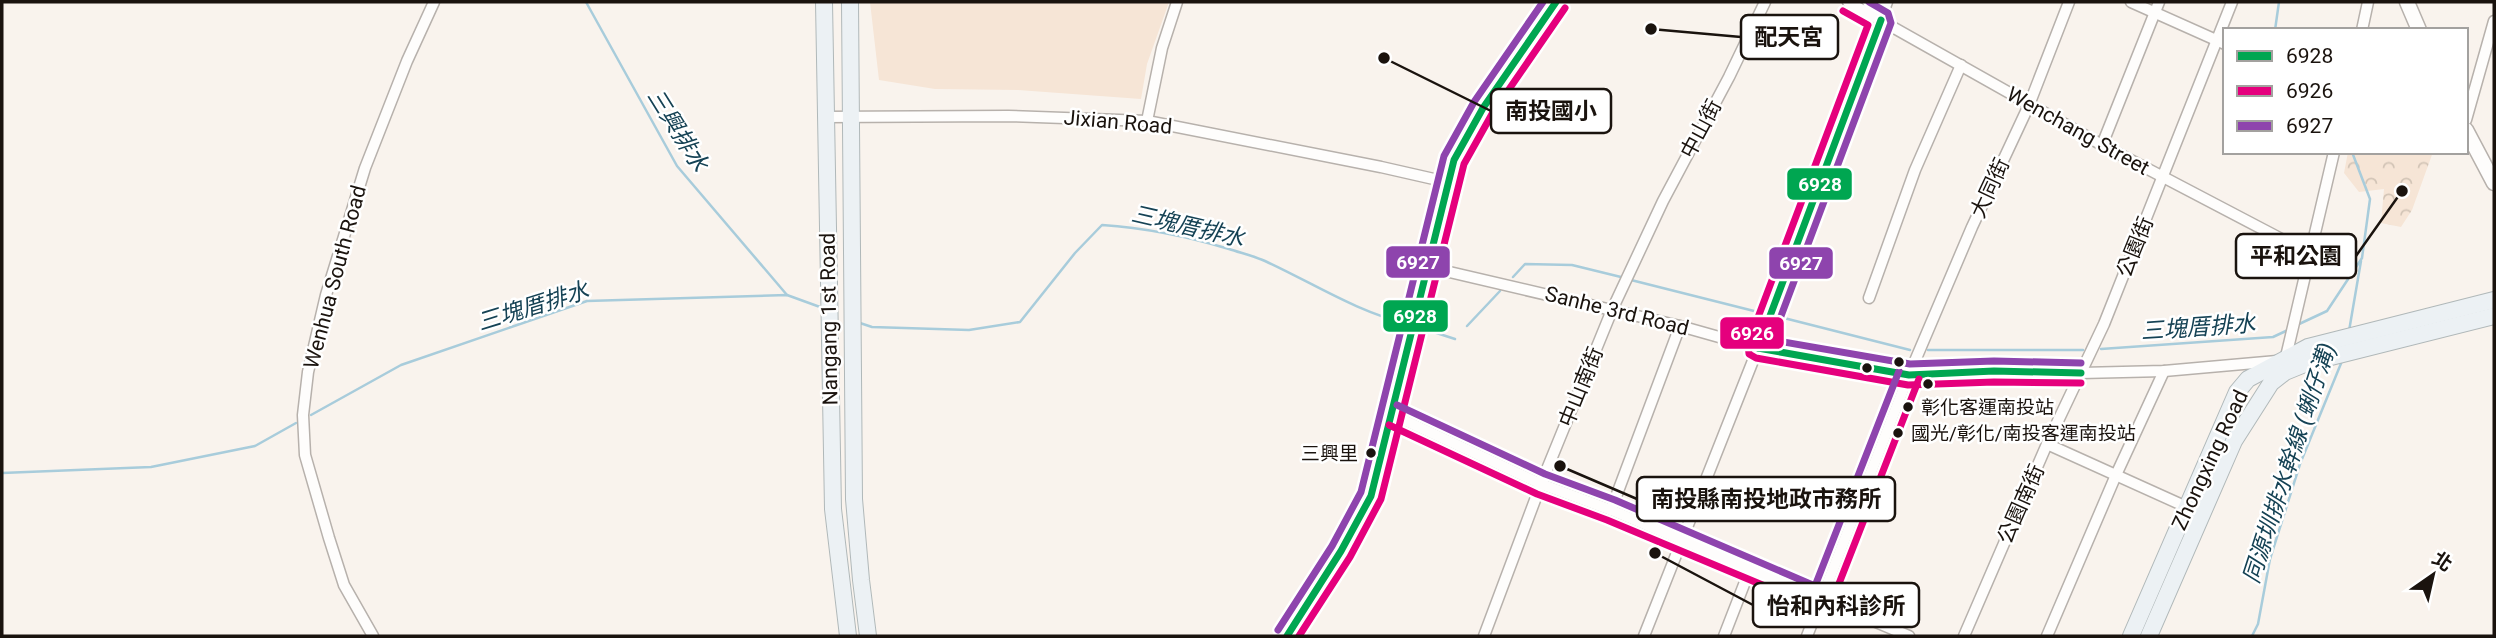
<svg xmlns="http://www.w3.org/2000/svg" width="2496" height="638" font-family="Roboto,'Noto Sans TC',sans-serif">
  <defs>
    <pattern id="forest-crowns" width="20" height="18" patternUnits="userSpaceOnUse" patternTransform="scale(1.75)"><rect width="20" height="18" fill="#f6e5d6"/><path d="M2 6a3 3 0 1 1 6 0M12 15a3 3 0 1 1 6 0" fill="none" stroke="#d2c4b6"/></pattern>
  </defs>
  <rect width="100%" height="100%" fill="#f9f3ed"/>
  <path fill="url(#forest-crowns)" d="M2348 152H2433L2412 210 2401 227 2381 223 2384 189 2359 192 2344 173Z"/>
  <path fill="#f6e5d6" d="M870 2H1169L1147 64 1141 99 1018 90 935 89 879 80Z"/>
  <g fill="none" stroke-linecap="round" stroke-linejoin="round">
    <g stroke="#a8ccdb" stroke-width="2.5">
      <path d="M586 2 677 166 787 295"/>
      <path d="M2275 30 2279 2"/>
      <path d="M1513 277 1525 264 1572 265 1625 278"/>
      <path d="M1631 280 1762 313"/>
      <path d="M1780 317 1910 350"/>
      <path d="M860 323 872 327 969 330 1020 322 1075 253 1102 225C1147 228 1186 236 1229 249 1241 253 1254 256 1265 261 1313 283 1357 312 1408 324"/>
      <path d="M2297 325 2327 311 2362 258 2370 199 2352 152"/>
      <path d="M1467 326 1500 291"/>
      <path d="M1418 327 1455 339"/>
      <path d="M2349 331 2361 261"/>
      <path d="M2101 349 2273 337 2288 330"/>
      <path d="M1928 350H2083"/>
      <path d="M311 415 401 365 587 301 787 295 820 307"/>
      <path d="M2 473 151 467 255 446 296 423"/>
      <path d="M2252 636 2258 624 2270 559 2300 464 2342 361"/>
    </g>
    <g stroke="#b7b1ac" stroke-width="13">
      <g id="minor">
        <path d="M1848 2 2102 145 2310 254"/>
        <path d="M2131 2 2225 44"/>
        <path d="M2362 30 2368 2"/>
        <path d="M824 117 1008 116 1147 121 1381 167 1447 182"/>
        <path d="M2466 120 2494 21"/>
        <path d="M1147 121 1162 48 1177 2"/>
        <path d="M2102 145 2159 2"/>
        <path d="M1428 267 1680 326 1758 348 1909 375 1994 371 2081 373 2164 371 2277 361"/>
        <path d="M1869 298 1915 170 1961 65"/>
        <path d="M2285 361 2334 152"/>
        <path d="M1393 415 1541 484 1611 510 1909 636"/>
        <path d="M2047 444 2191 509"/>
        <path d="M1611 510 1680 326"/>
        <path d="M373 636 344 585 329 538 305 455 303 415 308 372 326 295 365 168 407 61 434 2"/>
        <path d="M1484 636 1541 484 1612 310 1663 201 1729 77 1765 2"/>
        <path d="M1644 636 1758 348 1887 2"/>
        <path d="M1724 636 1750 569"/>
        <path d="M1807 636 1909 375 1972 227 2029 105 2069 2"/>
        <path d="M1964 636 2047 444 2104 324 2232 2"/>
        <path d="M2047 636 2116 475 2164 371"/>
      </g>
    </g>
    <g stroke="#b7b1ac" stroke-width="17">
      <g id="secondary">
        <path d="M2407 2 2419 30"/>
        <path d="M2466 130 2494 183"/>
      </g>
    </g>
    <g stroke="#b0b8b9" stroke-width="18">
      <g id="primary">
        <path d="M824 2 833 509 848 636"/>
        <path d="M850 2 854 499 861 580 868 636"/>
        <path d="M1287 636 1341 551 1371 496 1454 160 1483 108 1556 2"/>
        <path d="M2131 636 2237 392 2248 379 2308 347 2494 300"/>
        <path d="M2149 636 2234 441 2271 383 2285 372 2307 363 2494 316"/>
      </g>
    </g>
    <use href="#minor" stroke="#fefdfc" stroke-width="10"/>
    <use href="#secondary" stroke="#fefdfc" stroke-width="14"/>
    <use href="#primary" stroke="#ecf1f4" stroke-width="16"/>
    <g stroke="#fff" stroke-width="12">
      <g id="bus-1">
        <path d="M1758 348 1881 20"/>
        <path d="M1758 348 1909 375 1994 371 2081 373"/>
        <path d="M1287 636 1341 551 1371 496 1454 160 1483 108 1556 2"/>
      </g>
    </g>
    <g stroke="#fff" stroke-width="12">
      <g id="bus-2">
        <path d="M1843 11 1868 25 1748 344 1749 354 1756 358 1908 385 1994 382 2081 383"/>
        <path d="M1389 425 1537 494 1607 520 1822 610 1831 604 1919 379"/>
        <path d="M1299 636 1350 557 1381 499 1464 164 1492 114 1565 8"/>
      </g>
    </g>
    <g stroke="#fff" stroke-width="12">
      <g id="bus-3">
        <path d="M1869 2 1888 13 1891 23 1772 340 1910 364 1994 361 2081 363"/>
        <path d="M1397 405 1545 474 1615 500 1815 586 1899 371"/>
        <path d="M1278 630 1332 546 1361 492 1444 156 1474 102 1543 2"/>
      </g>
    </g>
    <use href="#bus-1" stroke="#00a651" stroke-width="7"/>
    <use href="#bus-2" stroke="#e5007d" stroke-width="7"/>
    <use href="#bus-3" stroke="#8e44ad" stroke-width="7"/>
  </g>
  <g fill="#1a130e" stroke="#fff" stroke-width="2.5">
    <circle cx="1899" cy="362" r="6"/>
    <circle cx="1867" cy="368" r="6"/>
    <circle cx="1928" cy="384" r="6"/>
    <circle cx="1908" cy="407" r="6"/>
    <circle cx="1898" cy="433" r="6"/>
    <circle cx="1371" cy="453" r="6"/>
  </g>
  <g text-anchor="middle" stroke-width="5" stroke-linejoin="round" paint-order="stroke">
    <g font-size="19" fill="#1a130e" stroke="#fff" text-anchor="start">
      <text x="1921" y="414">彰化客運南投站</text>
      <text x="1911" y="440">國光/彰化/南投客運南投站</text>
      <text x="1358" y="460" text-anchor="end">三興里</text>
    </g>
    <g font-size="21" fill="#1a130e" stroke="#fff">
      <text transform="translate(1118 122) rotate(5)" y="7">Jixian Road</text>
      <text transform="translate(1701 129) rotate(-62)" y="7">中山街</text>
      <text transform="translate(2078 131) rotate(29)" y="7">Wenchang Street</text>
      <text transform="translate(1990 188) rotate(-65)" y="7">大同街</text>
      <text transform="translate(2135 247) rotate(-68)" y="7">公園街</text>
      <text transform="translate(335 277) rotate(-75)" y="7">Wenhua South Road</text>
      <text transform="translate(1617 311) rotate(14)" y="7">Sanhe 3rd Road</text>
      <text transform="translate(829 319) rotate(-91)" y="7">Nangang 1st Road</text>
      <text transform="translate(1581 387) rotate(-68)" y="7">中山南街</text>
      <text transform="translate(2210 460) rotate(-65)" y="7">Zhongxing Road</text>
      <text transform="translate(2021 504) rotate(-66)" y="7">公園南街</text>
    </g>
    <g font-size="23" font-style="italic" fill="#154254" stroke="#fff">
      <text transform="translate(678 130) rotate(58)" y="8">三興排水</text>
      <text transform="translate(1188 226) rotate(13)" y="8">三塊厝排水</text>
      <text transform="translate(533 306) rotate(-17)" y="8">三塊厝排水</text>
      <text transform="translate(2198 327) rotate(-4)" y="8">三塊厝排水</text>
      <text transform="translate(2289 463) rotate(-72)" y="8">同源圳排水幹線 (蜊仔溝)</text>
    </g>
  </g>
  <path fill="none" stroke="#1a130e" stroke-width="2.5" d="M1651 29L1741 37M1384 58L1491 111M2402 191L2356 256M1560 466L1637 499M1655 553L1753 605"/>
  <g fill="#1a130e" stroke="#fff" stroke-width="2.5">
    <circle cx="1651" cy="29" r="7"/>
    <circle cx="1384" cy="58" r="7"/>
    <circle cx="2402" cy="191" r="7"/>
    <circle cx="1560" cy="466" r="7"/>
    <circle cx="1655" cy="553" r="7"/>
  </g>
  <g fill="#fff" stroke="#1a130e" stroke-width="2.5">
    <rect x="1741" y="15" width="97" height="44" rx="7"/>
    <rect x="1491" y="89" width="120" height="44" rx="7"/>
    <rect x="2236" y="234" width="120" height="44" rx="7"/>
    <rect x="1637" y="477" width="258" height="44" rx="7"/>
    <rect x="1753" y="583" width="166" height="44" rx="7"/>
  </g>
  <g font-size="23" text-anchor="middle" font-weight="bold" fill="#1a130e">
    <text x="1789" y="45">配天宮</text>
    <text x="1551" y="119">南投國小</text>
    <text x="2296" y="264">平和公園</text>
    <text x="1766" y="507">南投縣南投地政市務所</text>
    <text x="1836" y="614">怡和內科診所</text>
  </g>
  <g stroke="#fff" stroke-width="2.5">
    <rect x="1786" y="167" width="67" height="34" rx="7" fill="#00a651"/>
    <rect x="1385" y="245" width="66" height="34" rx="7" fill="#8e44ad"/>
    <rect x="1768" y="246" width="66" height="34" rx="7" fill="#8e44ad"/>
    <rect x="1382" y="299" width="67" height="34" rx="7" fill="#00a651"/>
    <rect x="1719" y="316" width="66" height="34" rx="7" fill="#e5007d"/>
  </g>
  <g font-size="19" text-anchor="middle" font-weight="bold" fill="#fff">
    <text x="1820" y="191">6928</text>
    <text x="1418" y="269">6927</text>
    <text x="1801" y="270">6927</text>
    <text x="1415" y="323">6928</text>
    <text x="1752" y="340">6926</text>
  </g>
  <rect width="2496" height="638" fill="none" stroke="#1a130e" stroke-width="7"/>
  <rect x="2223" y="28" width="245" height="126" fill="#ffffff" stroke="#a3a19f" stroke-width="2"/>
  <rect x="2237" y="51" width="35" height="10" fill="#00a651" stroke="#a3a19f" stroke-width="2"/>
  <text x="2286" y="63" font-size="21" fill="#1a130e">6928</text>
  <rect x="2237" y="86" width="35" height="10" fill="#e5007d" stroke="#a3a19f" stroke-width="2"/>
  <text x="2286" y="98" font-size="21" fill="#1a130e">6926</text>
  <rect x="2237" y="121" width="35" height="10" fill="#8e44ad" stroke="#a3a19f" stroke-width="2"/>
  <text x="2286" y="133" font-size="21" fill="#1a130e">6927</text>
  <g transform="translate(2433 575) rotate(34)" stroke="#ffffff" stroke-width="5" paint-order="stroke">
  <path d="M0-5L12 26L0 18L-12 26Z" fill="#1a130e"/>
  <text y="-10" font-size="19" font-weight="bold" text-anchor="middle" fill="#1a130e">北</text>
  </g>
</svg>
